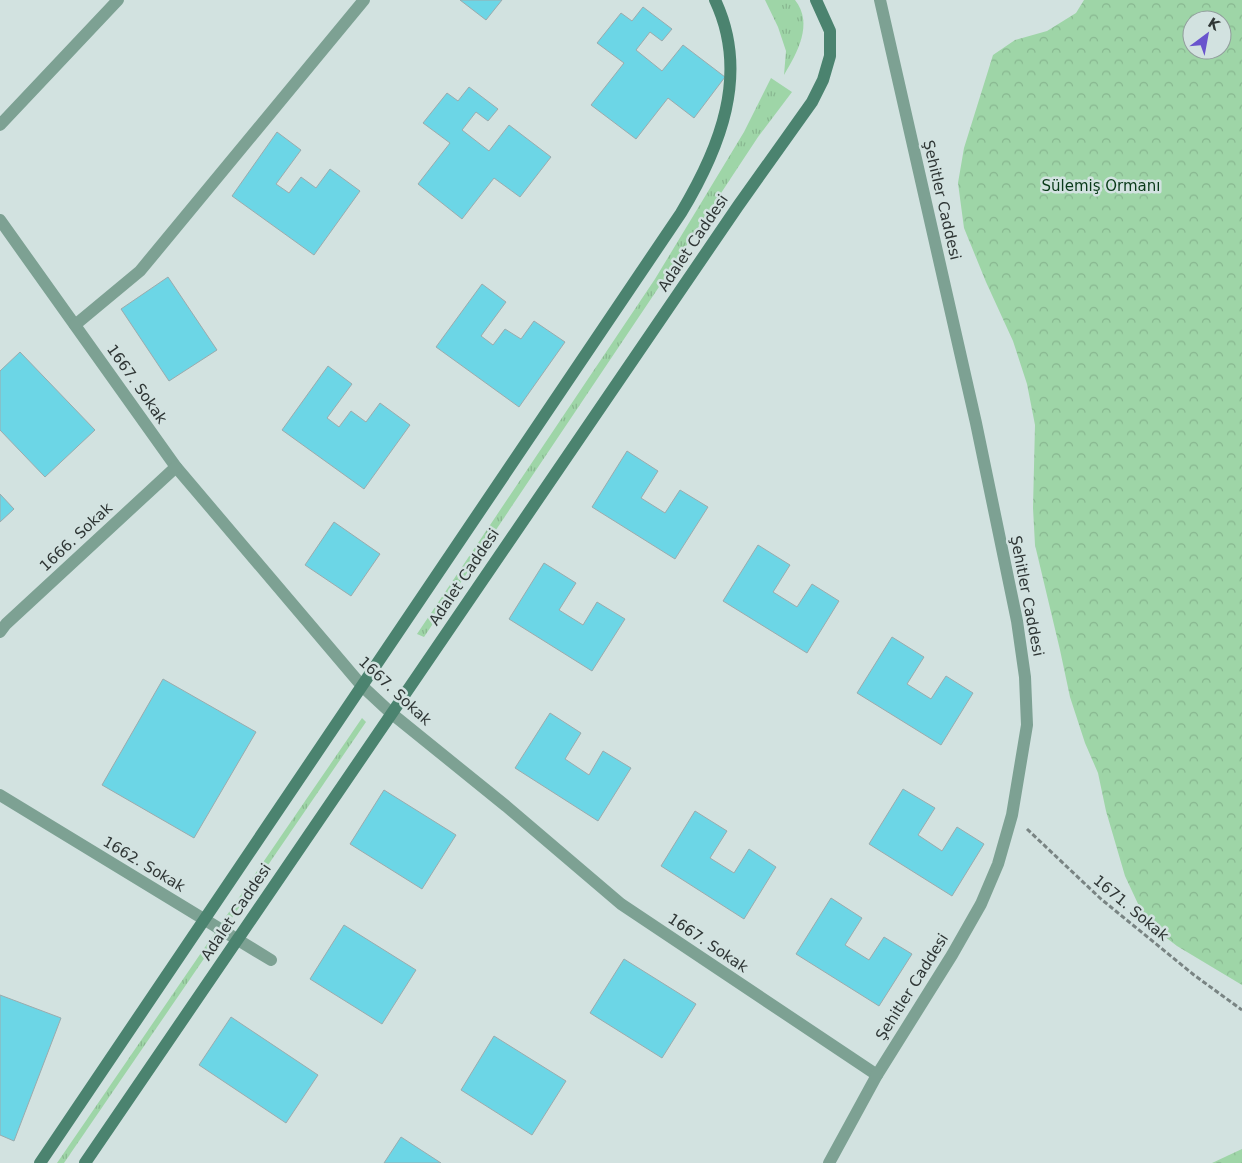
<svg xmlns="http://www.w3.org/2000/svg" width="1242" height="1163" font-family="'DejaVu Sans',sans-serif">
  <defs>
    <pattern id="grass-tufts" width="24" height="20" patternUnits="userSpaceOnUse" patternTransform="scale(1.25)"><rect width="24" height="20" fill="#9ed5a7"/><path d="M3 7l-1-3M5 7V3M7 7l1-3M15 17l-1-3M17 17v-4M19 17l1-3" fill="none" stroke="#88b790"/></pattern>
    <pattern id="forest-crowns" width="20" height="18" patternUnits="userSpaceOnUse" patternTransform="scale(1.25)"><rect width="20" height="18" fill="#9ed5a7"/><path d="M2 6a3 3 0 1 1 6 0M12 15a3 3 0 1 1 6 0" fill="none" stroke="#88b790"/></pattern>
  </defs>
  <rect width="100%" height="100%" fill="#d2e2e0"/>
  <g fill="url(#grass-tufts)">
    <path d="M765 0H795C814 24 797 53 784 75L786 51 778 27Z"/>
    <path d="M771 78 792 92 758 137 665 278 424 637 417 634 655 279 744 132Z"/>
    <path d="M362 718 366 722 64 1163H57Z"/>
  </g>
  <g fill="url(#forest-crowns)" fill-rule="evenodd">
    <path d="M1084 0H1242V985L1177 946 1147 923 1125 876 1106 811 1098 773 1085 743 1070 697 1060 650 1035 545 1033 508 1035 425 1027 384 1013 341 986 282 964 228 958 183 964 148 993 55 1015 40 1047 31 1076 13ZM1192 20H1222V50H1192Z"/>
    <path d="M1242 1149V1163H1212Z"/>
  </g>
  <g fill="#6cd6e6" stroke="#9babad">
    <path d="M460 0H502L486 20Z"/>
    <path d="M643 7 672 29 662 41 650 32 636 50 662 71 683 45 725 77 694 118 668 98 636 139 591 105 624 63 597 43 621 13 632 21Z"/>
    <path d="M469 87 498 109 488 121 476 112 462 130 489 151 509 125 551 157 520 197 494 178 462 219 418 184 450 143 423 123 447 93 458 101Z"/>
    <path d="M277 132 301 150 276 184 289 193 301 177 316 188 330 169 360 191 314 255 232 196Z"/>
    <path d="M168 277 217 350 169 381 121 309Z"/>
    <path d="M482 284 506 302 481 336 493 345 505 329 521 339 534 321 565 342 519 407 436 347Z"/>
    <path d="M20 352 95 430 45 477 0 430V371Z"/>
    <path d="M328 366 352 384 327 418 339 427 351 411 366 422 380 403 410 425 364 489 282 430Z"/>
    <path d="M627 451 658 471 641 498 665 513 680 490 708 507 675 559 592 507Z"/>
    <path d="M0 494 14 509 0 522Z"/>
    <path d="M334 522 380 554 351 596 305 565Z"/>
    <path d="M758 545 790 565 773 592 797 607 812 584 839 601 807 653 723 601Z"/>
    <path d="M544 563 576 583 559 610 583 625 597 602 625 619 592 671 509 619Z"/>
    <path d="M892 637 924 657 907 684 931 699 946 676 973 693 941 745 857 693Z"/>
    <path d="M163 679 256 732 194 838 102 785Z"/>
    <path d="M550 713 581 733 565 759 589 775 603 751 631 768 598 821 515 768Z"/>
    <path d="M903 789 935 808 918 835 942 851 957 827 984 844 952 896 869 844Z"/>
    <path d="M384 790 456 835 422 889 350 844Z"/>
    <path d="M695 811 727 831 710 858 734 873 749 849 776 867 744 919 661 866Z"/>
    <path d="M831 898 862 918 845 945 869 960 884 937 912 954 879 1006 796 954Z"/>
    <path d="M344 925 416 970 382 1024 310 979Z"/>
    <path d="M624 959 696 1004 662 1058 590 1013Z"/>
    <path d="M0 995 61 1018 14 1141 0 1135Z"/>
    <path d="M231 1017 318 1075 286 1123 199 1065Z"/>
    <path d="M494 1036 566 1081 532 1135 461 1090Z"/>
    <path d="M401 1137 441 1163H384Z"/>
  </g>
  <g fill="none" stroke-linecap="round" stroke-linejoin="round">
    <path stroke="#798483" stroke-width="3" stroke-dasharray="5 2.5" stroke-linecap="butt" d="M1027 829 1101 899 1194 975 1242 1010"/>
    <g stroke="#7da193" stroke-width="12">
      <path d="M0 125 118 0"/>
      <path d="M0 220 176 467 362 686 391 713 506 806 621 904 877 1075"/>
      <path d="M75 325 140 271 364 0"/>
      <path d="M0 632 6 624 176 467"/>
      <path d="M0 795 271 960"/>
      <path d="M829 1163 877 1075 952 955 981 904 998 864 1012 815 1027 725 1025 677 1017 621 976 423 880 0"/>
    </g>
    <g stroke="#4b836f" stroke-width="12">
      <path d="M40 1163 681 213C720 148 750 74 715 0"/>
      <path d="M85 1163 738 206 812 102 823 80 830 56V31L816 0"/>
    </g>
  </g>
  <g text-anchor="middle" stroke-width="5" stroke-linejoin="round" paint-order="stroke">
    <g font-size="15" fill="#093a18" stroke="#d2e2e0">
      <text x="1101" y="191">Sülemiş Ormanı</text>
    </g>
    <g font-size="15" fill="#2f3635" stroke="#d2e2e0">
      <text transform="translate(942 200) rotate(77)" y="5">Şehitler Caddesi</text>
      <text transform="translate(693 243) rotate(-56)" y="5">Adalet Caddesi</text>
      <text transform="translate(137 384) rotate(55)" y="5">1667. Sokak</text>
      <text transform="translate(76 537) rotate(-43)" y="5">1666. Sokak</text>
      <text transform="translate(464 577) rotate(-56)" y="5">Adalet Caddesi</text>
      <text transform="translate(1027 596) rotate(79)" y="5">Şehitler Caddesi</text>
      <text transform="translate(395 691) rotate(43)" y="5">1667. Sokak</text>
      <text transform="translate(144 864) rotate(31)" y="5">1662. Sokak</text>
      <text transform="translate(1131 908) rotate(40)" y="5">1671. Sokak</text>
      <text transform="translate(236 912) rotate(-56)" y="5">Adalet Caddesi</text>
      <text transform="translate(708 943) rotate(34)" y="5">1667. Sokak</text>
      <text transform="translate(912 987) rotate(-58)" y="5">Şehitler Caddesi</text>
    </g>
  </g>
  <g transform="translate(1207 35) rotate(32)"><circle r="24" fill="#d2e2e0" stroke="#919d9c"/>
  <path d="M0-4L9 19L0 12L-9 19Z" fill="#6954cd"/>
  <text y="-8" font-size="14" font-weight="bold" text-anchor="middle" fill="#2f3635">K</text>
  </g>
</svg>
